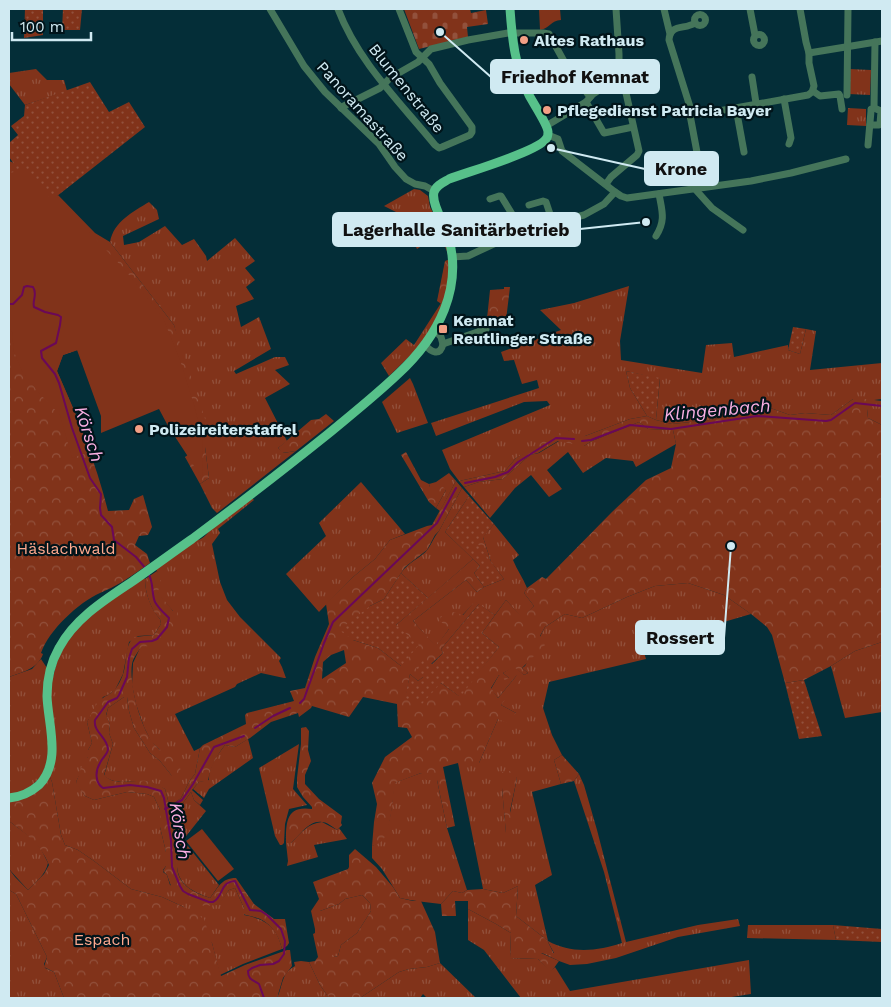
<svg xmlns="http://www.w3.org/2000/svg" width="891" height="1007" font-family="'Work Sans',sans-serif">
  <defs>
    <pattern id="grass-tufts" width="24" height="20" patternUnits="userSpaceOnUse" patternTransform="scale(1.25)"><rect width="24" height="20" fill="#81331a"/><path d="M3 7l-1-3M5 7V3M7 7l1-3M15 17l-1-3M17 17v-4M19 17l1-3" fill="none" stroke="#92513c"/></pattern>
    <pattern id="forest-crowns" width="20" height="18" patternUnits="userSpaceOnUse" patternTransform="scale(1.25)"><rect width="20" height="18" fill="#81331a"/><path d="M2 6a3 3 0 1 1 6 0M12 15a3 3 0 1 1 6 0" fill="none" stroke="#92513c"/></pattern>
    <pattern id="cemetery-stones" width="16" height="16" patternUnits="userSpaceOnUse" patternTransform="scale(1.25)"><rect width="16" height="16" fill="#81331a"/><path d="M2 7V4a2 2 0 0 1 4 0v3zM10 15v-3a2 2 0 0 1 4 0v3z" fill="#92513c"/></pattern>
    <pattern id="garden-dots" width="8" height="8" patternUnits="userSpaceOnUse" patternTransform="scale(1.25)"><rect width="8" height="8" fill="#81331a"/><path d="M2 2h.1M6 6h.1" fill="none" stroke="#92513c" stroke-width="1.8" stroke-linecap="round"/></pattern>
  </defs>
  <rect width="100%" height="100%" fill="#042e38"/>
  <g fill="url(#grass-tufts)" fill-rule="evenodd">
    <path d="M36 69 47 80H64L67 91 25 105 9 84V73Z"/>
    <path d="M849 69 871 70 870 95 848 94Z"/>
    <path d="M848 108 866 109V126L847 125Z"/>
    <path d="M414 189 420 190 428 196 430 207 442 229 450 259 440 234 417 249 411 236 418 231 413 222 406 226 403 221 398 223 396 217 400 214 384 206Z"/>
    <path d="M149 202 157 210 159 219 123 236 124 245 139 242 165 226 182 245 194 239 206 256 207 261 235 238 255 261 245 268 255 280 246 287 254 299 236 306 241 327 259 317 271 349 234 371 236 374 275 357H285L289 365 275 370 290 384 265 398 287 441 278 448 283 453 296 451 217 513 212 508 200 484 209 478 205 447 174 325 110 242C114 221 133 212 149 202Z"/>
    <path d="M629 286 620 341 621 360 702 373 706 345 732 343 734 357 788 345V350L800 354 806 329 816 331 810 370 882 363V399L874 400 882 401V425L868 418 867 409 853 399 831 415 805 413 790 415 765 406 710 420 672 424 656 420 660 379 626 371 630 388 647 416 630 419 585 436 584 446 592 441 639 422 648 429 673 430 676 444 636 467 633 461 606 458 583 473 568 452 547 470 562 489 549 497 531 475 515 488 490 518 464 487 479 482 503 479 530 455 539 453 559 441 570 430 516 458 505 471 459 481 450 469 442 450 550 405 547 401 524 402 436 436 431 423 539 388 537 380 522 384 514 360 504 361 501 352 561 330 540 310 574 303Z"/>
    <path d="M441 303 443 305 435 324 416 350 389 376 381 363 406 339 414 345Z"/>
    <path d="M410 378 413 384 428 423 397 433 382 402Z"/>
    <path d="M449 473 456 481 440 511 436 508 446 490 430 487 429 484 436 482Z"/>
    <path d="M361 482 405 534 390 540 375 559 353 577 319 612 286 574 326 536 319 523Z"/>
    <path d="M462 488 469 496 445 532 473 559 428 598 401 573C408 562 421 558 428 549 432 543 434 537 439 531Z"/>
    <path d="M252 498 254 500 218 529 220 533 212 544 220 582 227 600 240 617 281 658 279 661 282 667 286 678H284L261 673 237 684 235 687 175 714 194 751 200 748 195 774 190 780 181 798 173 804H169L165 789C159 786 150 781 143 781 128 780 118 786 104 776L113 744 109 733 110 724 106 716 108 708 124 697H127L129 711 134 728 150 753 160 761 172 776 160 750 151 741 144 727 136 704 132 685 133 663 141 646H155L173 611C169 606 160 598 158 592 155 584 161 578 156 569L197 540C201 540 207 535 209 531Z"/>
    <path d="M494 524 519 555 513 560C517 570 523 578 527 588L524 593 534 606 522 618 506 600 495 615 475 602 449 629 436 647 413 621 466 580 477 592 484 587 504 579 491 562 483 537Z"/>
    <path d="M143 577 145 579C145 593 151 609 160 619L161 624 154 635 138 636 129 642 123 674 115 690 108 695 103 697 87 722 92 743 88 750V757L76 782 85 796 94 800 127 792 147 794 154 797 160 810V827L166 852V866L163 870V872L167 875 170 885 218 905 229 890 235 888 244 908V915C265 919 277 926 282 949L243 964 220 975 212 943 184 907 162 897 131 889 94 861 78 850 65 845 61 835 52 782 49 775 50 688 58 658 72 633 92 614Z"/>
    <path d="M688 583 724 595 751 614 642 646 646 659 549 682 543 708 552 735 562 755 554 760 561 784 532 792 552 875 535 885 548 941C571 954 598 951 622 943L604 872 574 781 579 774 584 785 597 830 626 942 698 925 738 919 740 926 678 937 616 958 587 964 570 965 559 961 538 951 547 953H554L547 940 516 916 518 886 503 893 483 889 458 763H479L498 719 516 713 501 705 517 675 498 698 491 689 499 675 509 678 503 673 514 666 524 675 528 673 522 668 525 666 545 627 565 614 582 618 627 597 655 586ZM503 772 517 778 506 833 502 788Z"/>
    <path d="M882 642V712L845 718 831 666 855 651Z"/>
    <path d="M41 659 47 668 49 755 42 776 28 789 9 795V677L32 669Z"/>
    <path d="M248 739 253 758 209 789 204 798 193 789 199 782 209 780C208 768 218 754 225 745L235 747Z"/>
    <path d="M299 744 293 789 307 805 289 809 285 824 284 843 282 845H280L275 836 259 768Z"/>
    <path d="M421 773 437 780 447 828 467 890 462 893 453 891 441 904C427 902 413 901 400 898L382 869 372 858V846C392 839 392 801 394 783Z"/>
    <path d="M191 792 194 800 206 811 183 840 219 885 210 898C194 892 179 886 177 867 176 861 177 854 177 847 175 835 172 823 170 812L183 803Z"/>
    <path d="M9 821 33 839 41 849 48 863C46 874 36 882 28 890L9 869Z"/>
    <path d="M322 822 337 830 339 828 347 839 314 845 318 857 287 866 288 861 286 843H291C302 832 307 824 322 822Z"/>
    <path d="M9 890 16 894 18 898 47 957 44 964 45 968 54 972 64 998H9Z"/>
    <path d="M362 895 370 903 371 911 357 933 341 945 338 956 334 957H318L313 934 315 933V929L311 911H320L339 904 345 899Z"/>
    <path d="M468 909 496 924 511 933 510 958 538 959 551 971 555 967 570 991 749 960 751 994 725 998H521L484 950 468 940Z"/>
    <path d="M748 925H833L836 940 747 938Z"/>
    <path d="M301 961 309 962 320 985 329 998H277C283 986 281 973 295 966L294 962Z"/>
    <path d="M440 963 476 998H427L423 994 420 998H360L399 972 409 969 427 967Z"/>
  </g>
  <g fill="url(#forest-crowns)" fill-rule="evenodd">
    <path d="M9 173 52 199 58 195 95 233 110 242 174 325 212 440 205 447 209 478 200 484 185 457 192 452Z"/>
    <path d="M450 259 447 289 443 305 437 301 445 261Z"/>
    <path d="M9 283 78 350 63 355 57 371C77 417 96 462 108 511L129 510 134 499 143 495 152 527 148 535 139 536 135 545 147 554 150 563C137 572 125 581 111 588 107 590 104 591 100 593 78 603 49 630 41 653L43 654C38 669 22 672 9 677Z"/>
    <path d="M504 287H510L506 320 486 328 490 290 504 289Z"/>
    <path d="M853 399H870L867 409 868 418 882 425V642L855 651 831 666 804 680 785 683 772 635 767 627 751 614 724 595 688 583 655 586 627 597 582 618 565 614 545 627 540 636 545 645 522 668 528 673 524 675 514 667 503 673 509 678 505 680 499 675 491 688 498 698 517 675 521 679 501 705 516 713 507 723 498 719 479 763H458L443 767 455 826 447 828 437 780H426L421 773 395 783C393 797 391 829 383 840 380 843 376 845 372 846L374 822 377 804 372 783 385 757 412 737 407 728 398 727 397 704 363 697 349 717 312 706 311 708 299 717 298 713 271 722 250 738 235 747 225 745C217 755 210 768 208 781L199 782 192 790 203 800 200 805 194 800 191 792 183 803 171 811C171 822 175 834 176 845 177 852 177 858 177 865 177 885 193 892 210 898 218 888 221 878 236 878L254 904 274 919H285L289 943 287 946 282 949C278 933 270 921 254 917 250 916 246 915 243 914L242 911 244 908 235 888 229 890 219 905 204 906 187 900 171 886 167 875 163 871 166 866V852L160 827V810L154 797 147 794 127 792 94 800 85 796 77 785 76 782C80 774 81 763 88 757V750L92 743 87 722C91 715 94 707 99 701 102 698 104 697 108 695 115 691 119 684 122 677 128 664 123 647 134 637L154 635 161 624 160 619C151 610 145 593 145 579L157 571C161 577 161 584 158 591 162 599 168 604 173 611H177L178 612C177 624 176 640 162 645 156 647 148 645 141 647 138 652 133 658 132 664 129 684 140 725 152 741 154 744 157 747 160 750L163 749 173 752C177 760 184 768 178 777L172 776 160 761 150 753 134 728 129 711 127 697H124L108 708 106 715 110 724 109 733 113 744 104 775C115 787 132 779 147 781 153 782 160 785 165 789L169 804H173L181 798 190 780 195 774 200 748 203 745 246 724 245 715 247 713 294 701 290 691 305 688 315 657 329 624 326 604 353 577 375 559 390 540 427 526 432 525 456 481 462 488 439 531 435 535 427 550 405 567 384 599 370 606 353 640 378 648 401 666 396 625 473 559 480 566 474 573 484 587 477 592 466 580 413 621 436 646 449 629 439 620 447 610 463 615 475 601 479 604 441 649 443 653 431 664 423 677 418 681 410 674 406 697 441 683 459 696 499 647 482 633 506 600 522 617 534 606 524 593 527 588 542 577 546 579 612 512 646 480 671 468 676 444 673 430 648 429 639 422 592 441 584 446 578 443 585 436 630 419 647 416 656 420 672 424 710 420 765 406 790 415 805 413 831 415ZM344 650 346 663 322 679 323 662 331 655Z"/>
    <path d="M326 414 334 421 296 451 282 453 278 448 311 420 319 419Z"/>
    <path d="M570 430 578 437 573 444 558 441 538 453 530 455 503 479 479 482 464 487 459 481 505 471 516 458 554 435Z"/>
    <path d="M406 452 421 480 429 484 430 487 439 483 446 490 436 508 429 502 401 455Z"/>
    <path d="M483 537 491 562 477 544Z"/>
    <path d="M306 727 309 731 308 750 311 761 305 775V784L319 799 342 816 341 823 342 825 337 830C333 827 327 822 322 822 309 820 300 835 291 843H286C286 822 286 805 312 809V807L303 797 297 787V778L301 744V728Z"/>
    <path d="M562 755 579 774 574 781 561 784 554 760Z"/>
    <path d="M510 771 517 778 510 811 512 833 506 834 502 788V772Z"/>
    <path d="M49 775 52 782 61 835 65 845 78 850 94 861 131 889 162 897 184 907 204 919 212 943 221 976 245 965 287 950H290L292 966 283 978 277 998H64L54 972 44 967 47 957 18 898 16 894 9 890V869L15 877 28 890 44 874 49 865C40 843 27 835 9 821V801Z"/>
    <path d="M355 849 376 867 393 887 400 898 413 901H421L435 932 440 963 427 967 409 969 399 972 360 998H329L320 985 309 962 315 961 318 957H334L338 956 341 945 357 933 371 911 370 903 362 895 345 899 339 904 320 911H311L319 899 313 882 348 869 349 867V855Z"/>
    <path d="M518 886 516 916 547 940 554 954 541 953 559 961 551 972 538 959 510 958 511 933 496 924 468 909V901H455L456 916H442L441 904 453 891 462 893 467 890 483 889 503 893Z"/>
  </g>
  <path fill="url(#cemetery-stones)" d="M404 9H470L471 13 486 10 488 24 467 27 468 37 419 49Z"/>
  <g fill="#81331a">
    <path d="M539 9H560L561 20C551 20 549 29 540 30Z"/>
    <path d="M9 161 25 167 55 196 125 270 163 318 180 360 194 405 203 441 202 478 168 426 159 409 101 433V416L77 350 63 355 57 371 74 410 90 452 72 458 60 415 39 393 22 371 14 352 12 332 9 327Z"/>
    <path d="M202 829 234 869 218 881 186 841Z"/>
  </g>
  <g fill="url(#garden-dots)">
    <path d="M25 9H43V35L24 38Z"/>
    <path d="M63 9H82L80 30H62Z"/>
    <path d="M90 82 109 112 129 102 145 127 52 200 24 170 9 173V171L14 164 9 157V143L18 135 11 126 24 116 25 105Z"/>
    <path d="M793 327 806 329 800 354 788 350Z"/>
    <path d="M626 371 660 378 656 420 647 416 630 388Z"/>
    <path d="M469 496 494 524 478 544 504 579 484 587 474 573 480 566 445 532Z"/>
    <path d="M401 573 428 598 396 625 419 645 401 666 378 648 353 640 339 630 370 606 384 599Z"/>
    <path d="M479 604 495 615 482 633 499 647 460 697 441 683 422 704 405 698 410 674 418 681 423 677 416 669 424 659 432 664 443 653 441 649Z"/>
    <path d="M804 680 822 736 799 739 785 683Z"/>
    <path d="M833 925 882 929V942L836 940Z"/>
  </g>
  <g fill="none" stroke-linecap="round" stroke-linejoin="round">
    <g stroke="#6a0858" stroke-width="2">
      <path d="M9 304H13L22 295 24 287 27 286 33 287C38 294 32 300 34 307L45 312 58 315 61 317 60 325 56 343 41 351 42 358 55 374 59 383 72 428 90 478 101 494 100 508 101 515 112 527 114 540 136 557 146 569"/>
      <path d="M582 441 591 440 630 425 671 429 757 416 826 421 831 420 855 403 882 406"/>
      <path d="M465 483 495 477 508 472 518 462 556 438 574 439"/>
      <path d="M148 573C154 582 151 592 155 602 159 609 164 613 169 618L167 627 157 639 152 641 140 642 132 649 129 658 127 677 119 695 117 698 108 702 95 720C93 732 107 737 108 749 108 754 102 758 100 763 95 771 95 783 103 788L130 785 147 787 161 791 164 798 171 840 172 867 180 886 183 891 188 894 209 902H213C224 897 219 882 235 881L250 910 261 911 267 915 281 929 285 941 284 954 279 961 273 964 260 965 252 968 248 971C248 980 253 980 259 984L264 998"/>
      <path d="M300 703 304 699 324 643 333 622 437 523 456 488"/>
      <path d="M255 728 273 716 290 708"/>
      <path d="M165 809 182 800 193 784 214 747 244 736"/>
    </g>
    <g stroke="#45755a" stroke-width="7">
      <path d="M270 9 304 66 325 92 379 144 395 167 406 179 415 184 425 186 434 191"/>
      <path d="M338 9C358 62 400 102 435 145L439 148 442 147 470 135 472 132V127L440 83 429 64 416 52 399 9"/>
      <path d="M664 9 670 34"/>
      <path d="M750 9 755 35"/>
      <circle cx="700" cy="20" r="5.5"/>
      <path d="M695 23C685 30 670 23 669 40L691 110 690 115 699 163"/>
      <circle cx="759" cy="40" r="5.5"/>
      <path d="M809 53 882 41"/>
      <path d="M752 77 756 103"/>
      <path d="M813 91 820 96 839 94 840 96 842 109"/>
      <path d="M847 95 848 9"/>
      <path d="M784 99 791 138 789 144"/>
      <path d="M586 102 604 133 633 127"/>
      <path d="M341 108 344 106 380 88 390 78 418 62 431 49 468 40 508 33H543L549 34 566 65 590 97"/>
      <path d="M736 108 744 152"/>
      <path d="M691 110 698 113 702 114 808 95 812 92 814 86 809 63V53L806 42 800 9"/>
      <path d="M870 125H879L880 124 881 111 874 108"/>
      <path d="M546 126 586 102 593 94 619 77"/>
      <path d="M548 135 558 139 562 151 615 192 621 196 627 198 751 181 791 173 846 159"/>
      <path d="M868 145 871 111V109L874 108 875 42"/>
      <path d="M606 184 611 177 637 155 639 151 626 93 619 77V54L616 9"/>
      <path d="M695 189 712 208 743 230"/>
      <path d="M490 199 499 196H501L523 232"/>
      <path d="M529 205 543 201 546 202 553 223"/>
      <path d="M656 236C666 220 662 211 659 194"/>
      <path d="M452 257 468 256 498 242 530 229 584 215 604 204 615 192"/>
      <path d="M435 330 441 337 443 344"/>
      <path d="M425 345C431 352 440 357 443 344L486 329"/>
    </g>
    <path stroke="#57c18a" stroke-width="9" d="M9 798C20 797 30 793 39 785 62 761 48 725 47 696 47 679 51 662 59 648 75 618 106 599 133 581 153 567 172 553 192 539 238 505 283 470 328 434 352 414 376 395 398 374 438 337 465 287 447 232 443 221 431 203 434 192 436 185 444 182 449 179 467 172 537 152 546 139 547 138 548 135 548 132 548 125 533 103 529 95 515 68 512 38 510 9"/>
  </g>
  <g fill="#f39f85" stroke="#01141a" stroke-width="2">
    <circle cx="524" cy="40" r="5"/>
    <circle cx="547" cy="110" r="5"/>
    <rect x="438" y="324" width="10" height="10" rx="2.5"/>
    <circle cx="139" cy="429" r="5"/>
  </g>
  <g text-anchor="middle" stroke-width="4.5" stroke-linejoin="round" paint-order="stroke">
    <g font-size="16" font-weight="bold" fill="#d0eaf2" stroke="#01141a" text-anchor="start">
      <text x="534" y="46">Altes Rathaus</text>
      <text x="557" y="116">Pflegedienst Patricia Bayer</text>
      <text x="453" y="326">Kemnat<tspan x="453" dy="18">Reutlinger Straße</tspan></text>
      <text x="149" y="435">Polizeireiterstaffel</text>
    </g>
    <g font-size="16" fill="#d0eaf2" stroke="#01141a">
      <text transform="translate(407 88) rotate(51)" y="6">Blumenstraße</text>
      <text transform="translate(363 111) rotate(48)" y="6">Panoramastraße</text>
    </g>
    <g font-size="16" fill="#fea98e" stroke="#01141a">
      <text x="66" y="554">Häslachwald</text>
      <text x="102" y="945">Espach</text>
    </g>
    <g font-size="18" font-style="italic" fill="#faafe3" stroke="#01141a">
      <text transform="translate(717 410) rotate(-5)" y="6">Klingenbach</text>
      <text transform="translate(89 434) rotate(72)" y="6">Körsch</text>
      <text transform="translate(180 831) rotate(81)" y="6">Körsch</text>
    </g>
  </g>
  <path fill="none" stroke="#d0eaf2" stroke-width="2" d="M440 32L491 77M551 148L645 169M646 222L580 229M731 546L724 638"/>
  <g fill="#d0eaf2" stroke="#01141a" stroke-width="2">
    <circle cx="440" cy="32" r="5"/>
    <circle cx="551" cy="148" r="5"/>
    <circle cx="646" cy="222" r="5"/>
    <circle cx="731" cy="546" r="5"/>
  </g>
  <g fill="#d0eaf2" stroke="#d0eaf2" stroke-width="2">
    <rect x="491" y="60" width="168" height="33" rx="5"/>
    <rect x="645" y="152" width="73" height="33" rx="5"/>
    <rect x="333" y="213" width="247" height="33" rx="5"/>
    <rect x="636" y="621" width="88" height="33" rx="5"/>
  </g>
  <g font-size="18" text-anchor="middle" font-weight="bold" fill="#111">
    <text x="575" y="83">Friedhof Kemnat</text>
    <text x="681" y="175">Krone</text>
    <text x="456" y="236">Lagerhalle Sanitärbetrieb</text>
    <text x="680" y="644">Rossert</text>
  </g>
  <rect width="891" height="1007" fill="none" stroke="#d0eaf2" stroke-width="20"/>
  <path d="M12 32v8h79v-8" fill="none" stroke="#d0eaf2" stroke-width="2.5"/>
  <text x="20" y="32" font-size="15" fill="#d0eaf2" stroke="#01141a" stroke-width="4" paint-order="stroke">100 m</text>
</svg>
